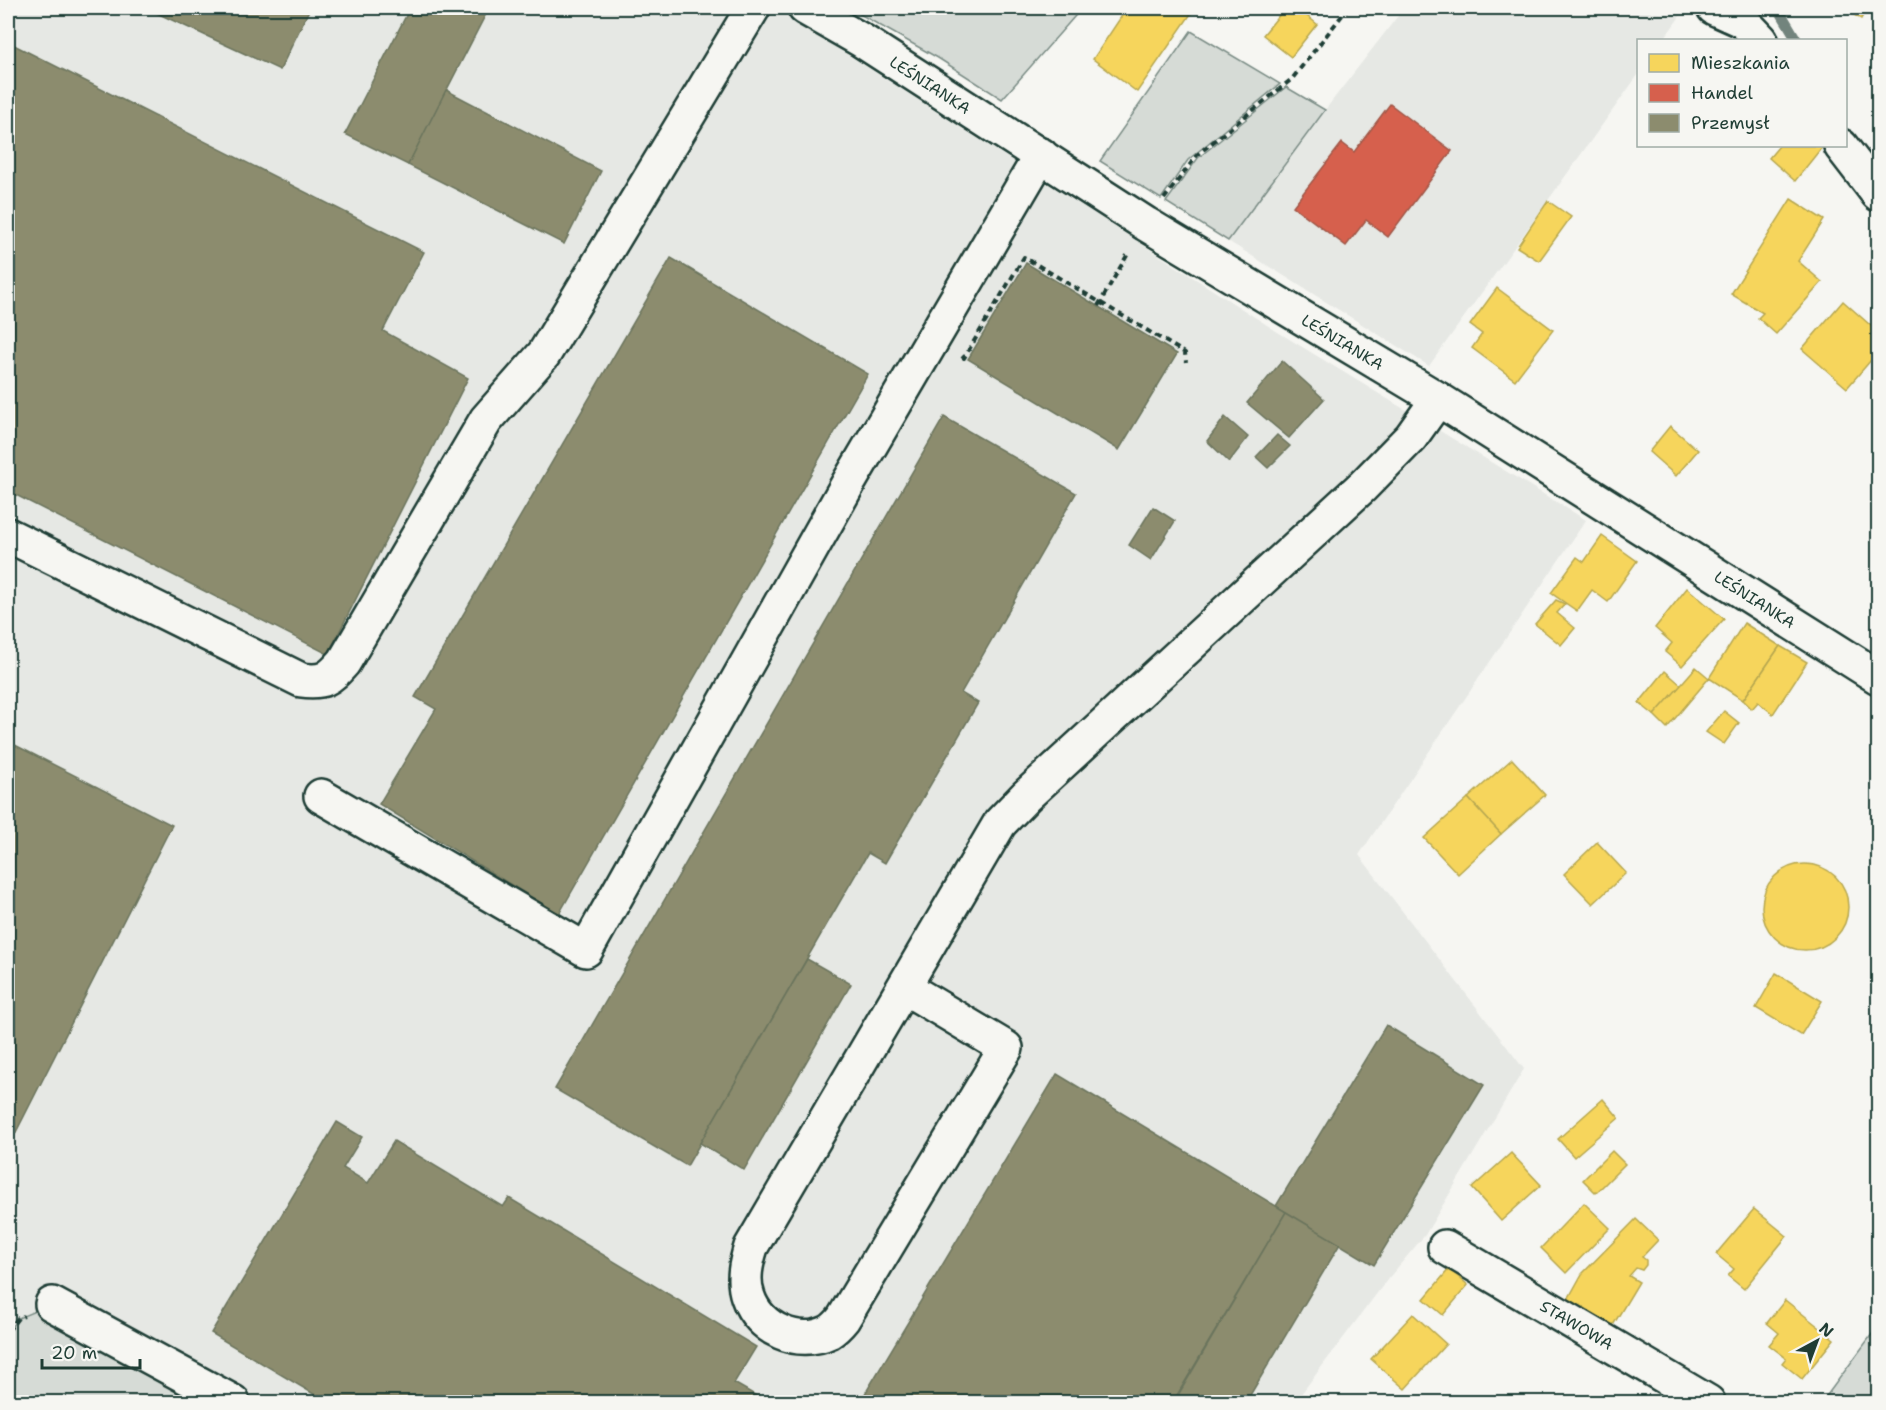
<svg xmlns="http://www.w3.org/2000/svg" width="1886" height="1410" font-family="'Shantell Sans',sans-serif">
  <rect width="100%" height="100%" fill="#f6f6f2"/>
  <filter id="ink" filterUnits="userSpaceOnUse"><feTurbulence type="fractalNoise" baseFrequency=".0167" numOctaves="2"/><feDisplacementMap in="SourceGraphic" scale="12" xChannelSelector="R" yChannelSelector="G"/><feConvolveMatrix kernelMatrix="1 2 1 2 8 2 1 2 1" color-interpolation-filters="sRGB"/></filter>
  <g filter="url(#ink)">
    <g fill="#e6e8e4">
      <path d="M8 8H775L1281 334 1586 520 1359 855 1524 1069 1425 1235 1387 1280 1295 1402H233L8 1332Z"/>
      <path d="M1404 8H1605L1681 15 1663 40H1638V75L1429 366 1228 241 1325 110Z"/>
    </g>
    <g fill="#d6dbd6" stroke="#7a8c85" stroke-width="1.5">
      <path d="M849 8H1082L1002 99 938 58Z"/>
      <path d="M1191 31 1280 84 1188 160 1161 199 1100 161Z"/>
      <path d="M1286 87 1325 110 1228 241 1166 202 1198 158Z"/>
      <path d="M52 1304 233 1402H8V1331L18 1318Z"/>
      <path d="M1878 1326V1402H1822Z"/>
    </g>
    <g fill="#f6d55c" stroke="#b6a750" stroke-width="1.5">
      <path d="M1127 8H1133L1137 11 1139 8H1195L1137 92 1093 59Z"/>
      <path d="M1285 8H1297L1317 24 1291 57 1263 35Z"/>
      <path d="M1842 8H1867L1861 19Z"/>
      <path d="M1779 146H1823L1795 181 1769 158Z"/>
      <path d="M1791 199 1824 220 1798 261 1822 282 1776 334 1758 318 1763 313 1731 294Z"/>
      <path d="M1548 201 1571 217 1539 261 1517 247Z"/>
      <path d="M1497 288 1553 330 1515 380 1472 348 1482 334 1470 325Z"/>
      <path d="M1843 301 1878 332V352L1847 388 1802 349Z"/>
      <path d="M1670 426 1698 450 1676 476 1649 452Z"/>
      <path d="M1602 536 1637 561 1608 602 1592 590 1577 611 1551 593 1577 557 1584 562Z"/>
      <path d="M1687 588 1724 619 1682 666 1665 652 1672 643 1655 628Z"/>
      <path d="M1556 600 1565 604 1557 613 1575 628 1561 645 1535 624Z"/>
      <path d="M1744 623 1780 646 1743 700 1709 678Z"/>
      <path d="M1780 646 1807 662 1773 714 1758 702 1752 709 1743 700Z"/>
      <path d="M1696 667 1709 678 1667 728 1654 715Z"/>
      <path d="M1665 671 1681 685 1654 715 1639 703Z"/>
      <path d="M1724 711 1739 723 1724 744 1706 732Z"/>
      <path d="M1512 759 1545 795 1501 834 1468 798Z"/>
      <path d="M1468 798 1501 834 1458 874 1424 838Z"/>
      <path d="M1597 842 1626 873 1593 904 1564 874Z"/>
      <circle cx="1805" cy="907" r="43"/>
      <path d="M1776 973 1822 1001 1801 1035 1756 1008Z"/>
      <path d="M1603 1099 1619 1118 1574 1157 1558 1139Z"/>
      <path d="M1612 1151 1625 1164 1596 1193 1583 1180Z"/>
      <path d="M1511 1153 1541 1185 1501 1221 1472 1188Z"/>
      <path d="M1584 1203 1610 1228 1566 1273 1541 1248Z"/>
      <path d="M1754 1209 1787 1236 1744 1289 1728 1276 1734 1269 1716 1254Z"/>
      <path d="M1636 1219 1658 1240 1642 1257 1646 1260V1265L1642 1270 1636 1268 1629 1276 1639 1282 1612 1327 1567 1301 1582 1274Z"/>
      <path d="M1449 1269 1468 1285 1443 1315 1424 1299Z"/>
      <path d="M1785 1300 1834 1339 1802 1379 1782 1363 1786 1358 1769 1345 1779 1333 1767 1323Z"/>
      <path d="M1413 1314 1446 1344 1405 1389 1371 1359Z"/>
    </g>
    <path fill="#d6604d" stroke="#9f5646" stroke-width="1.5" d="M1390 104 1452 151 1388 237 1366 220 1346 246 1293 206 1342 143 1354 152Z"/>
    <g fill="#8c8c6e" stroke="#6b745d" stroke-width="1.5">
      <path d="M146 8H310L280 70Z"/>
      <path d="M410 8H489L408 165 345 134Z"/>
      <path d="M8 42 424 252 383 331 468 378 328 654 8 491Z"/>
      <path d="M446 90 601 171 564 244 408 165Z"/>
      <path d="M671 258 868 374 559 914 379 804 436 709 415 697Z"/>
      <path d="M1026 263 1177 354 1119 450 968 359Z"/>
      <path d="M1282 361 1324 399 1289 438 1247 403Z"/>
      <path d="M944 417 1076 493 961 693 978 703 885 863 868 853 687 1166 555 1089Z"/>
      <path d="M1225 417 1248 437 1229 462 1207 441Z"/>
      <path d="M1277 435 1290 446 1268 468 1256 457Z"/>
      <path d="M1153 507 1175 521 1151 560 1129 545Z"/>
      <path d="M11 743 172 825 8 1148V751Z"/>
      <path d="M807 959 851 984 744 1170 700 1143Z"/>
      <path d="M1386 1025 1484 1085 1374 1265 1276 1206Z"/>
      <path d="M1057 1074 1286 1212 1173 1402H860Z"/>
      <path d="M337 1122 362 1137 343 1168 368 1183 394 1141 503 1207 509 1198 756 1347 734 1383 767 1402H327L211 1333Z"/>
      <path d="M1286 1212 1340 1244 1246 1402H1174Z"/>
    </g>
    <g fill="none" stroke-linecap="round" stroke-linejoin="round">
      <path stroke="#72847d" stroke-width="10" d="M1778 8 1797 40"/>
      <g stroke="#1f3d34" stroke-width="38">
        <g id="minor">
          <path id="s1" d="M805 8 861 40 1146 224 1438 399 1878 677"/>
          <path d="M1714 8 1743 21 1761 40"/>
          <path d="M1841 146 1878 194"/>
          <path d="M8 535 301 680C324 683 329 679 344 662L486 420 544 354 753 8"/>
          <path d="M321 796 586 950 849 482 1041 155"/>
          <path d="M904 987 1006 1048 843 1319C839 1324 834 1329 829 1332 798 1347 759 1329 748 1297 742 1280 746 1263 751 1247L1000 823 1026 796 1363 486 1411 437 1438 399"/>
          <path id="s2" d="M1445 1247 1708 1402"/>
          <path d="M52 1304 233 1402"/>
        </g>
      </g>
      <g stroke="#1f3d34" stroke-width="4" stroke-dasharray="6 4.5" stroke-linecap="butt">
        <path d="M1164 199 1198 154 1292 79 1348 8"/>
        <path d="M1098 306 1129 252"/>
        <path d="M962 356 964 358 1024 257 1185 353 1186 362"/>
        <path d="M8 1331 18 1318 24 1316"/>
      </g>
      <use href="#minor" stroke="#f6f6f2" stroke-width="33"/>
    </g>
  </g>
  <g text-anchor="middle" stroke-width="6" stroke-linejoin="round" paint-order="stroke">
    <g font-size="16" fill="#1f3d34" stroke="#f6f6f2">
      <text dy="6" stroke="none"><textPath href="#s1" startOffset="147">LEŚNIANKA</textPath></text>
      <text dy="6" stroke="none"><textPath href="#s1" startOffset="633">LEŚNIANKA</textPath></text>
      <text dy="6" stroke="none"><textPath href="#s1" startOffset="1119">LEŚNIANKA</textPath></text>
      <text dy="6" stroke="none"><textPath href="#s2" startOffset="153">STAWOWA</textPath></text>
    </g>
  </g>
  <rect width="1886" height="1410" fill="none" stroke="#f6f6f2" stroke-width="30"/>
  <rect x="15" y="15" width="1856" height="1380" fill="none" stroke="#1f3d34" stroke-width="2" filter="url(#ink)"/>
  <rect x="1637" y="39" width="210" height="108" fill="#f6f6f2" stroke="#a0aca6" stroke-width="1.5"/>
  <rect x="1649" y="54" width="30" height="18" fill="#f6d55c" stroke="#a0aca6" stroke-width="1.5"/>
  <text x="1691" y="69" font-size="18" fill="#1f3d34">Mieszkania</text>
  <rect x="1649" y="84" width="30" height="18" fill="#d6604d" stroke="#a0aca6" stroke-width="1.5"/>
  <text x="1691" y="99" font-size="18" fill="#1f3d34">Handel</text>
  <rect x="1649" y="114" width="30" height="18" fill="#8c8c6e" stroke="#a0aca6" stroke-width="1.5"/>
  <text x="1691" y="129" font-size="18" fill="#1f3d34">Przemysł</text>
  <g transform="translate(1817 1341) rotate(41)" stroke="#f6f6f2" stroke-width="4.5" paint-order="stroke">
  <path d="M0-4.5L10 22L0 15L-10 22Z" fill="#1f3d34"/>
  <text y="-9" font-size="16" font-weight="bold" text-anchor="middle" fill="#1f3d34">N</text>
  </g>
  <path d="M42 1359v9h98v-9" fill="none" stroke="#1f3d34" stroke-width="3"/>
  <text x="51" y="1359" font-size="18" fill="#1f3d34" stroke="#f6f6f2" stroke-width="4.5" paint-order="stroke">20 m</text>
</svg>
